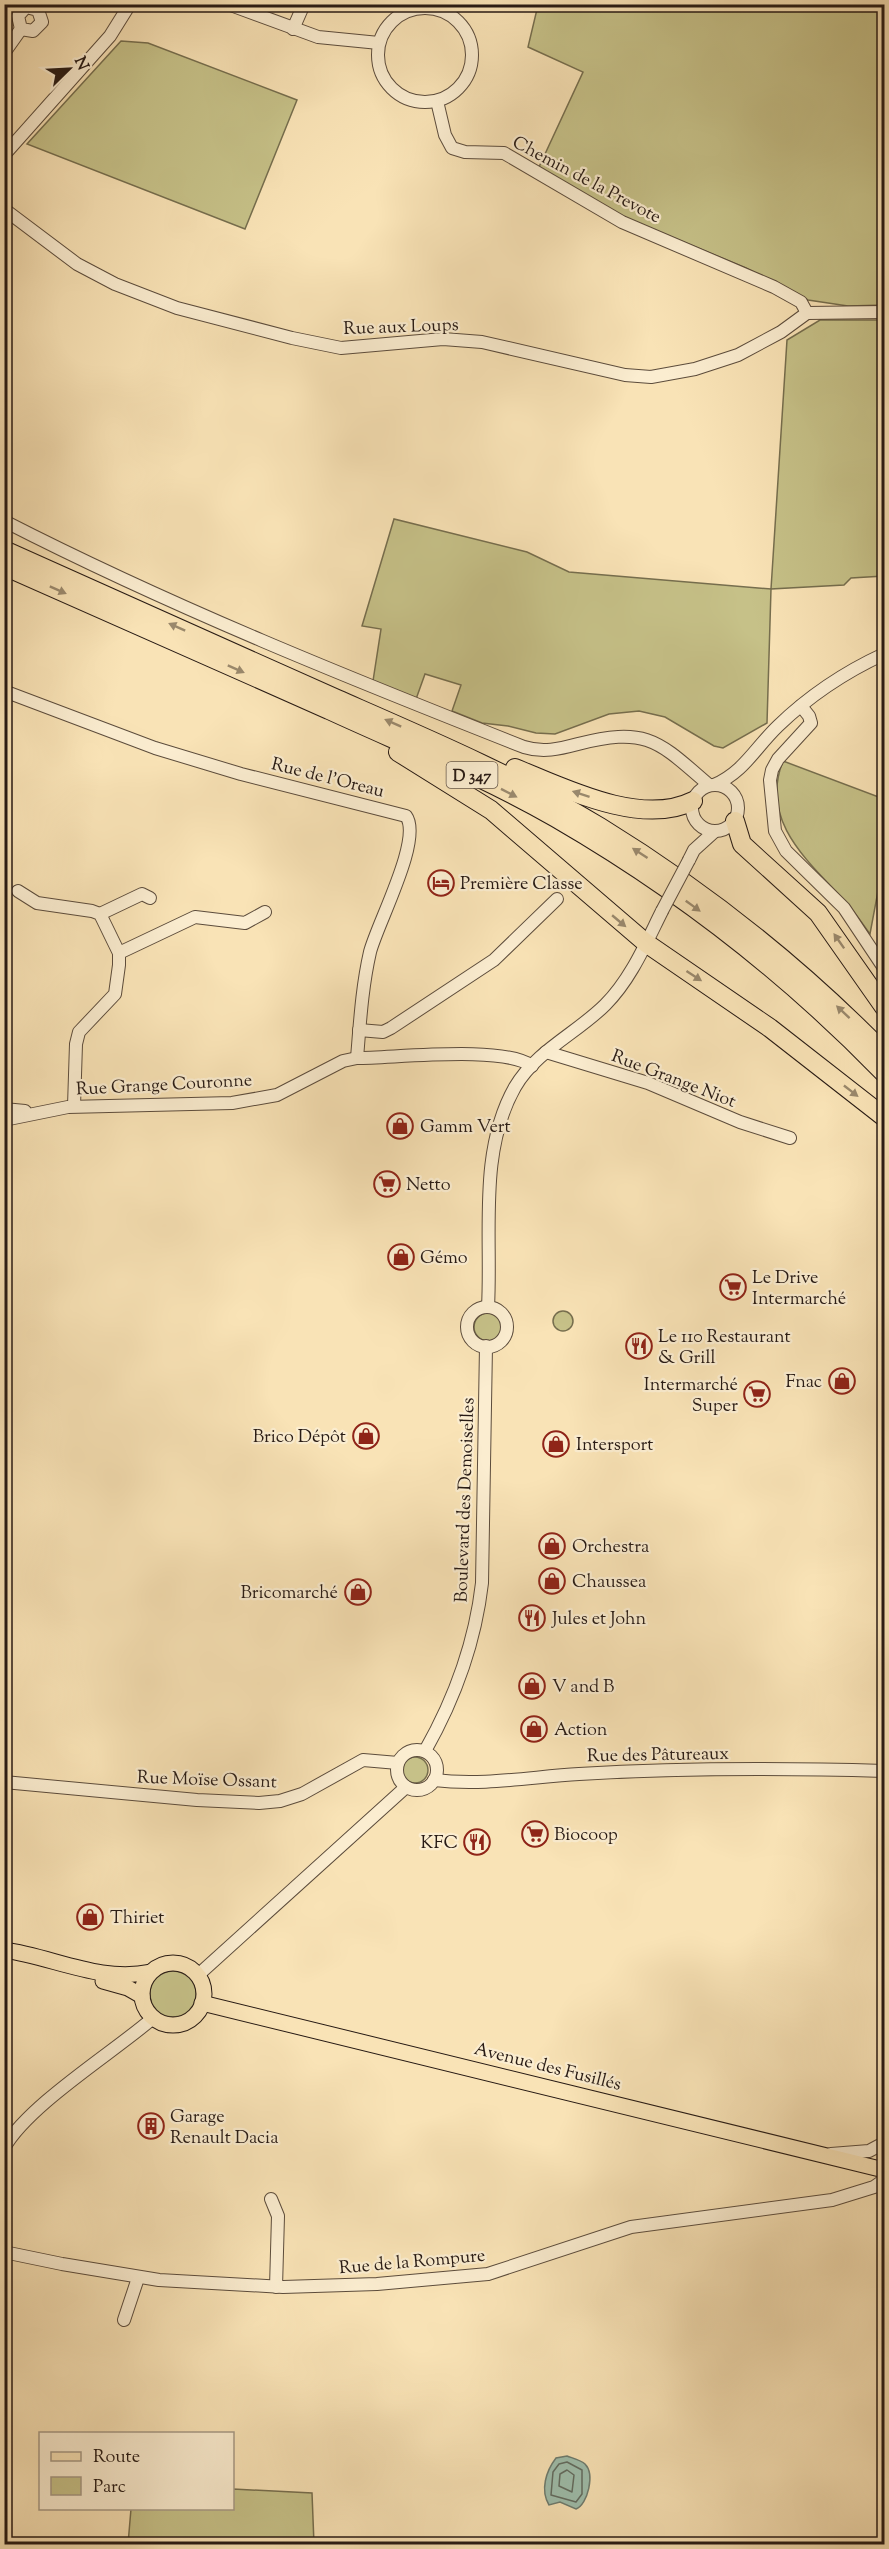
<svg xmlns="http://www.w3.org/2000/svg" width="889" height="2549" font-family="'Sorts Mill Goudy',serif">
  <rect width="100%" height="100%" fill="#f9e3b6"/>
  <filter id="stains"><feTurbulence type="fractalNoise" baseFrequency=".00333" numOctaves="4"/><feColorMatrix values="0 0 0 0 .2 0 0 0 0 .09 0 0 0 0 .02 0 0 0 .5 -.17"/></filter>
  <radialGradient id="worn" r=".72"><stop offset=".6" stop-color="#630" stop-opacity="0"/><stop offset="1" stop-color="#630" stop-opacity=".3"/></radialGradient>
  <g fill="#c6c188" stroke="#766e4e" stroke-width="1.5">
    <path d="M538 5H884V305L848 306 808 300 746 268 614 213 539 167 583 72 528 47Z"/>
    <path d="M121 41 148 43 297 100 245 229 27 144Z"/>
    <path d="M820 320H884V576L851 578 844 585 771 589 767 723 723 748 714 746 665 717 639 711 609 714 555 734 536 733 508 726 482 723 452 711 461 685 425 674 415 702 373 681 381 629 362 626 394 519 527 552 569 572 771 589 787 340Z"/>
    <path d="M783 761 884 799V859L870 934C862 923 854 911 845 901 808 861 759 821 783 761Z"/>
    <circle cx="563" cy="1321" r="10"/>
    <circle cx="488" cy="1327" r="14"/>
    <circle cx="415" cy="1770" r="13"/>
    <circle cx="173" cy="1994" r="23"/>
    <path d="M233 2489 312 2493 314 2544H128L131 2509 232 2508Z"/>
    <path d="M4 2538H5L99 2544H5Z"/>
  </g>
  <path fill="#9ebeac" stroke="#6e7c6f" stroke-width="1.5" d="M567 2456C572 2458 581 2460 585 2464 595 2474 588 2504 576 2509L560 2502 549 2505C540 2490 546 2471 556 2458Z"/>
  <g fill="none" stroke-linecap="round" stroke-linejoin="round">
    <g stroke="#626c60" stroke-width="1.5">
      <path d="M567 2462 582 2470V2494L576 2502 551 2495 553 2472 559 2464Z"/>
      <path d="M567 2470 574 2475 572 2492 559 2486 560 2474Z"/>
    </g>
    <g stroke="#5c4c3c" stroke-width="14">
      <g id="minor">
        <path d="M228 4 318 37 379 43"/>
        <circle cx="425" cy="55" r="47"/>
        <path d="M38 10 26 7 18 16 21 29 33 31 42 22 38 10 40 4"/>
        <path d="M293 29 304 4"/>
        <path d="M4 53 21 29"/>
        <path d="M437 101 445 135 452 148 465 152 504 153 622 222 774 287 801 302 807 313"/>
        <path d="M4 155 110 36 130 4"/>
        <path d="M4 209 77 264 115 284 177 308 292 338 341 348 443 339 482 342 625 375 651 377 695 369 738 355 781 332 807 313 884 312"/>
        <path d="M4 521C172 607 349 678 524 747 543 753 559 749 578 744 648 726 659 742 709 785"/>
        <path d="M4 691 155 748 241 774 406 816C423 839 377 924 370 952 362 987 360 1022 357 1058"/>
        <path d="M801 706 809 716 811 723 778 759 772 770 770 780 775 831 786 851 844 908 884 968"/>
        <path d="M714 785C744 772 755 748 778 726 809 696 845 672 884 654"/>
        <circle cx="715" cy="808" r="23"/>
        <path d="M689 860 694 850 715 831"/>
        <path d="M18 891 37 903 92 911 100 914 119 953V965L115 994 79 1032 76 1044 74 1106"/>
        <path d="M100 914 142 894 150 898"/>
        <path d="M119 953 195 917 245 923 265 912"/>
        <path d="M359 1030 383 1032 391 1028 494 960 557 899"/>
        <path d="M546 1052 648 1083 740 1122 790 1138"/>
        <path d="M4 1109 25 1111"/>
        <path d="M4 1120 68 1107 232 1103 277 1095 343 1061 357 1058C396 1058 503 1045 532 1066"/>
        <path d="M488 1307C492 1235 478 1152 515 1087 536 1051 577 1033 605 1005 631 979 646 943 662 911"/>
        <circle cx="487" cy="1327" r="20"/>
        <circle cx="417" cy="1770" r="20"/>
        <path d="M425 1751C455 1698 475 1644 482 1583L486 1346"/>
        <path d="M434 1780C483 1786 530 1777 579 1774 680 1768 783 1768 884 1771"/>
        <path d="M4 1782 197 1800 259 1803 280 1801 302 1794 363 1760 398 1763"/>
        <path d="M197 1976 406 1787"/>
        <path d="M4 2148C28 2105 114 2052 153 2018"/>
        <path d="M831 2154 869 2151 884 2143"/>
        <path d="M271 2199 278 2216 276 2287"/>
        <path d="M4 2252 62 2264 159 2280 283 2287 377 2284 488 2274 631 2227 832 2200 874 2187 884 2180"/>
        <path d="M124 2320 138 2278"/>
      </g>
    </g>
    <g stroke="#271a14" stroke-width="17">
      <g id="major">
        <path d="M4 1950C54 1957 100 1983 151 1972"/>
        <circle cx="173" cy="1994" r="31"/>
        <path d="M103 1981 128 1988 142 1996"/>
        <path d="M202 2003 884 2170"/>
      </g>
    </g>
    <g stroke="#271a14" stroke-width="20">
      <g id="highway">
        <path d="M4 550C115 599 226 649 337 699 426 738 516 776 600 827 704 891 799 966 884 1053"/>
        <path d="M4 566C113 614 221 662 329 710 405 745 483 776 556 818 677 888 787 973 884 1073"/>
        <path d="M398 752 491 810 646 943 770 1028 884 1117"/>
        <path d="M515 768C564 788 641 827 693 801"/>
        <path d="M735 821 742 844 818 913 884 1007"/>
      </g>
    </g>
    <use href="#minor" stroke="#fbedd0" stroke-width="12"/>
    <use href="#major" stroke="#f9e3b6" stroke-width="15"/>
    <use href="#highway" stroke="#f9e3b6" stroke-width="18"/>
    <g stroke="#5c4c3c" stroke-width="14" stroke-linecap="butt">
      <path id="minor-bridge" d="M662 911 689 860"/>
    </g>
    <use href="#minor-bridge" stroke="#fbedd0" stroke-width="12"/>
  </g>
  <defs><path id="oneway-solid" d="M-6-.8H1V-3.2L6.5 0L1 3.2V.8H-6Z" transform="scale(1.5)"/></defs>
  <g fill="#9a896d">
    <use href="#oneway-solid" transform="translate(58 590) rotate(24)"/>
    <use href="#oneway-solid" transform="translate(177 627) rotate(-156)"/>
    <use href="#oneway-solid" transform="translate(236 669) rotate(24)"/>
    <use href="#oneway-solid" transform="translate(393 723) rotate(-156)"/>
    <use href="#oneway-solid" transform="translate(509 793) rotate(27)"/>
    <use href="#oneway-solid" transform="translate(581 794) rotate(-162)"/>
    <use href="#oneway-solid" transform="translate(640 853) rotate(-147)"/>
    <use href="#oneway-solid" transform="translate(693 906) rotate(36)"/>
    <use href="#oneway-solid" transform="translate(619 921) rotate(40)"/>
    <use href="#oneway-solid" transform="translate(839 941) rotate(-125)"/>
    <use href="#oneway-solid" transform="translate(694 976) rotate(33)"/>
    <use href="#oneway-solid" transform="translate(843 1012) rotate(-137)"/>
    <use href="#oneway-solid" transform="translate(851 1091) rotate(38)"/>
  </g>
  <defs>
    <g id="hotel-ring" transform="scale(1.35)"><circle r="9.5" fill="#fbedd0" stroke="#8f2418" stroke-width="1.5"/><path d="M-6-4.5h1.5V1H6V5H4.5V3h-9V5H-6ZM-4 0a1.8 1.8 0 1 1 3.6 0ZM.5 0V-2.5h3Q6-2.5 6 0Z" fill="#8f2418"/></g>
    <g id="shop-ring" transform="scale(1.35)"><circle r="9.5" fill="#fbedd0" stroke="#8f2418" stroke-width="1.5"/><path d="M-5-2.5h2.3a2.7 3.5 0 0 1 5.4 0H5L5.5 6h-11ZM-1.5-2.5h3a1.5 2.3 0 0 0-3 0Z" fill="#8f2418"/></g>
    <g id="supermarket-ring" transform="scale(1.35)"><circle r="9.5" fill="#fbedd0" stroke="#8f2418" stroke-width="1.5"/><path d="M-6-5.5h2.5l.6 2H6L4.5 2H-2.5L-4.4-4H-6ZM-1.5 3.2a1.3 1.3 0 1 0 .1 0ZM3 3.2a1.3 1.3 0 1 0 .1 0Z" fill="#8f2418"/></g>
    <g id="restaurant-ring" transform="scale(1.35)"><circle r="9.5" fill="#fbedd0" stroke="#8f2418" stroke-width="1.5"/><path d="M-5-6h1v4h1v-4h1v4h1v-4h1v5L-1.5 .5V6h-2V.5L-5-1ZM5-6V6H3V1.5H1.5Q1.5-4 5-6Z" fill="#8f2418"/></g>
    <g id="building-ring" transform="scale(1.35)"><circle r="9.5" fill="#fbedd0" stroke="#8f2418" stroke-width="1.5"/><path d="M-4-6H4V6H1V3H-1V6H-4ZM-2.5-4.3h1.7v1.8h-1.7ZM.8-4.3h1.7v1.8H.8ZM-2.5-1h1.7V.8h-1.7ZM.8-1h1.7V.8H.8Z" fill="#8f2418"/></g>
  </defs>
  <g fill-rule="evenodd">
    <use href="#hotel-ring" x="441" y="883"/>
    <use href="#shop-ring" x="400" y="1126"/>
    <use href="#supermarket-ring" x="387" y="1184"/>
    <use href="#shop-ring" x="401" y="1257"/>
    <use href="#supermarket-ring" x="733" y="1287"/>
    <use href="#restaurant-ring" x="639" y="1346"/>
    <use href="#shop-ring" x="842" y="1381"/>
    <use href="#supermarket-ring" x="757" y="1394"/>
    <use href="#shop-ring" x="366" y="1436"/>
    <use href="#shop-ring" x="556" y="1444"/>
    <use href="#shop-ring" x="552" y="1546"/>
    <use href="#shop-ring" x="552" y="1581"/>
    <use href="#shop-ring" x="358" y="1592"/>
    <use href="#restaurant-ring" x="532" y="1618"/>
    <use href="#shop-ring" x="532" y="1686"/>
    <use href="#shop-ring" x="534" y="1729"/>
    <use href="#supermarket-ring" x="535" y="1834"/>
    <use href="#restaurant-ring" x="477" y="1842"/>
    <use href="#shop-ring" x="90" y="1917"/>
    <use href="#building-ring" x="151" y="2126"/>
  </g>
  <g text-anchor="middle" stroke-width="4.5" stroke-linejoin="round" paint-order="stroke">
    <rect fill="#fbedd0" stroke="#67594c" stroke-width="1.5" x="446.5" y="762" width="51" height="26" rx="4.5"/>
    <g font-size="16" font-weight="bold" fill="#271a14">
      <text x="472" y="781">D 347</text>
    </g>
    <g font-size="18" fill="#271a14" stroke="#fbedd0">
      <text transform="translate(587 179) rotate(28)" y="6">Chemin de la Prevote</text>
      <text transform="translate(401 326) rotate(-2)" y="6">Rue aux Loups</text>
      <text transform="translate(328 777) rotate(14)" y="6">Rue de l'Oreau</text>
      <text transform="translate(674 1078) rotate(21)" y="6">Rue Grange Niot</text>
      <text transform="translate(164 1084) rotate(-3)" y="6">Rue Grange Couronne</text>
      <text transform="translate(464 1500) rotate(-88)" y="6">Boulevard des Demoiselles</text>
      <text transform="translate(658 1754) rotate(-1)" y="6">Rue des Pâtureaux</text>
      <text transform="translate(207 1779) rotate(2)" y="6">Rue Moïse Ossant</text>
      <text transform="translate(548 2066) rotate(14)" y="6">Avenue des Fusillés</text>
      <text transform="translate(412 2261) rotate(-5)" y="6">Rue de la Rompure</text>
    </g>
    <g font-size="18" fill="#271a14" stroke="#fbedd0" text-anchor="start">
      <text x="460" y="889">Première Classe</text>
      <text x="420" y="1132">Gamm Vert</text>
      <text x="406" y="1190">Netto</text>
      <text x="420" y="1263">Gémo</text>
      <text x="752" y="1283">Le Drive<tspan x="752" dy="21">Intermarché</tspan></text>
      <text x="658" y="1342">Le 110 Restaurant<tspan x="658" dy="21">&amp; Grill</tspan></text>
      <text x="822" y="1387" text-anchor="end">Fnac</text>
      <text x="738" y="1390" text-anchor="end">Intermarché<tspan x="738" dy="21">Super</tspan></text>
      <text x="346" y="1442" text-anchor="end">Brico Dépôt</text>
      <text x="576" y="1450">Intersport</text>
      <text x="572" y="1552">Orchestra</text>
      <text x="572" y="1587">Chaussea</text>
      <text x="338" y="1598" text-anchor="end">Bricomarché</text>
      <text x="552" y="1624">Jules et John</text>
      <text x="552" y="1692">V and B</text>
      <text x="554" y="1735">Action</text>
      <text x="554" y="1840">Biocoop</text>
      <text x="458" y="1848" text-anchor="end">KFC</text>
      <text x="110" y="1923">Thiriet</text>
      <text x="170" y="2122">Garage<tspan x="170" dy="21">Renault Dacia</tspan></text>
    </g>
  </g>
  <rect width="889" height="2549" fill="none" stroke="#f9e3b6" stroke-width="24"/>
  <rect x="6" y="6" width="877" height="2537" fill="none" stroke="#271a14" stroke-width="3"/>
  <rect x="12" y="12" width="865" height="2525" fill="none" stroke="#271a14" stroke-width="1.5"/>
  <rect x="39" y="2432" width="195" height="78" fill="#fbedd0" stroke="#a69985" stroke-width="1.5"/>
  <rect x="51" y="2452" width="30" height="9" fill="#f9e3b6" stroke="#a69985" stroke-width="1.5"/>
  <text x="93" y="2462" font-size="18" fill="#271a14">Route</text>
  <rect x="51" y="2477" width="30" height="18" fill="#c6c188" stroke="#a69985" stroke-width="1.5"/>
  <text x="93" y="2492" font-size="18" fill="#271a14">Parc</text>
  <g transform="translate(69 69) rotate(66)" stroke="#fbedd0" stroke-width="4.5" paint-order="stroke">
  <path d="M0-4.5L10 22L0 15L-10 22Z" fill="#271a14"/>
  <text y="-9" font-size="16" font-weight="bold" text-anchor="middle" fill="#271a14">N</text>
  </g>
  <rect width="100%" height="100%" filter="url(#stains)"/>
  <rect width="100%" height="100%" fill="url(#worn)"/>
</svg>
